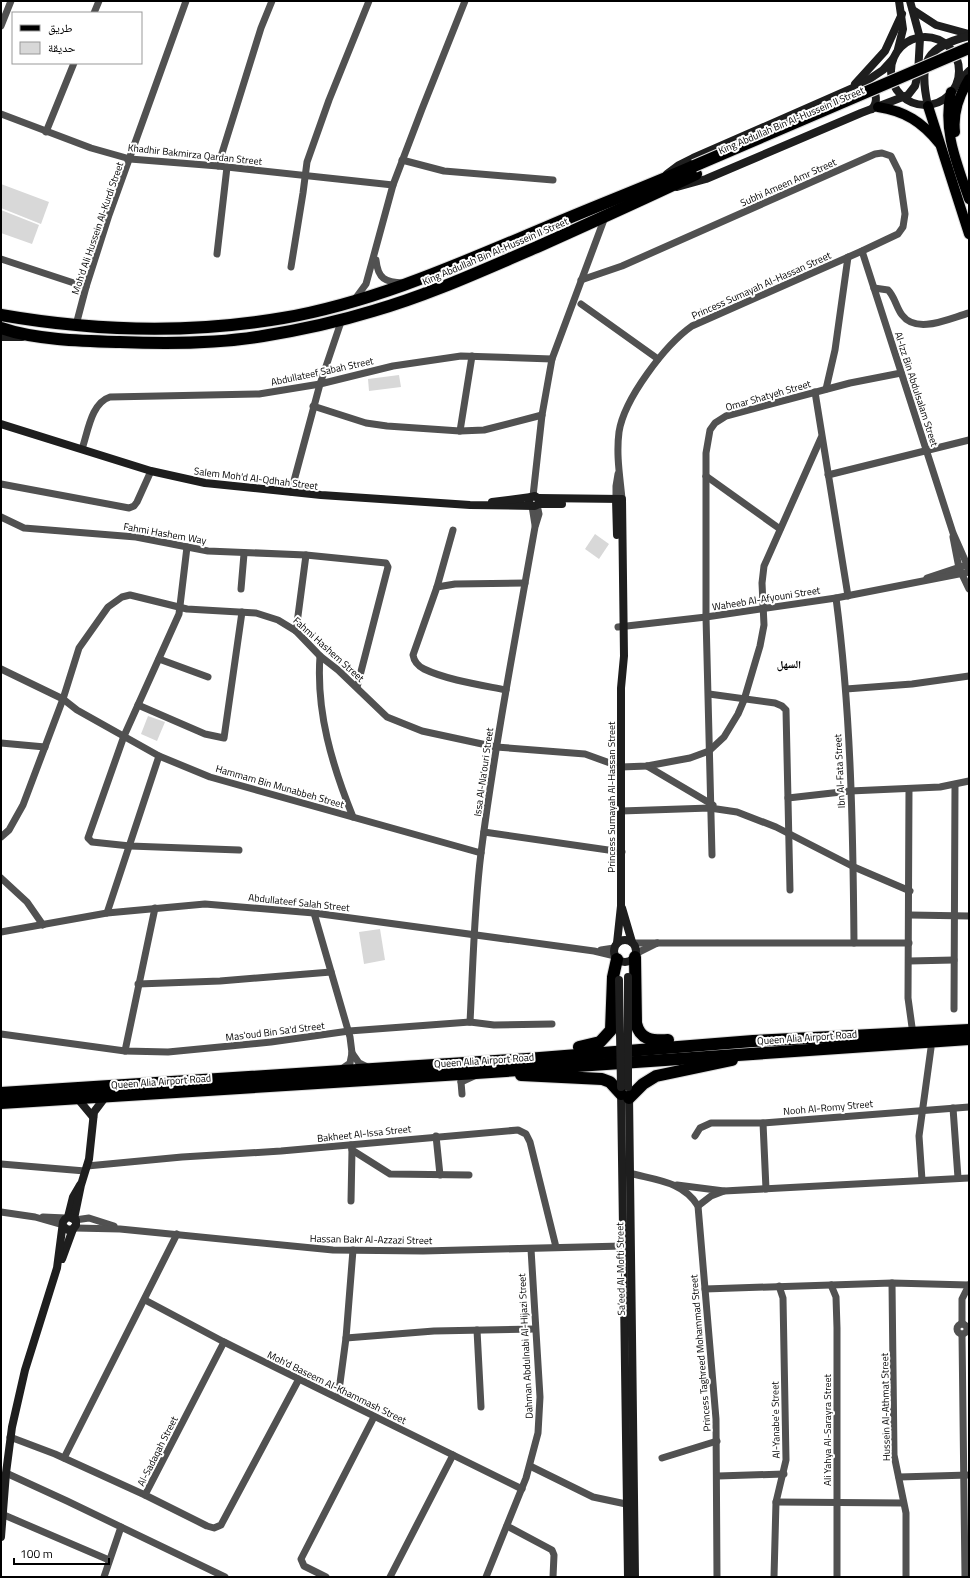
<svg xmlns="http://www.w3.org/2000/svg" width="970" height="1578" font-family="'Titillium Web','Noto Naskh Arabic',sans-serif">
  <rect width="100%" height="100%" fill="#fff"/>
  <g fill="#d8d8d8">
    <path d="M1 184 49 202 41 224 1 208Z"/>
    <path d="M1 210 39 225 32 244 1 233Z"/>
    <path d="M399 375 401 387 369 391 368 379Z"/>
    <path d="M595 534 609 544 599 559 585 549Z"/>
    <path d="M148 716 165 722 157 741 141 734Z"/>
    <path d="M380 929 385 960 364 964 359 932Z"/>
  </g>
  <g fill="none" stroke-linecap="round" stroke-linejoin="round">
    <g stroke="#dbdbdb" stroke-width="12">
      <g id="primary">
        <path d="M951 92C942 129 957 164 969 199"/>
        <path d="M928 106 969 234"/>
        <path d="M878 107C905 111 922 122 939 143"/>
        <path d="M955 132C953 112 959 96 969 79"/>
      </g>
    </g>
    <g stroke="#dbdbdb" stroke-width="14">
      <g id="highway">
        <path d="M1 315C93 331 190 334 283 318 375 302 461 263 547 227 596 206 646 187 694 166"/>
        <path d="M1 328C35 340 84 341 120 342 167 344 216 344 263 336 300 330 337 322 373 311 429 295 483 270 537 247 590 223 644 199 696 174"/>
        <path d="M635 957 636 1023C640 1040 652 1041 668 1040"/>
        <path d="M579 1047 600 1042 611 1030 613 977 617 959"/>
        <path d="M521 1075 602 1079 610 1082 621 1094"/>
        <path d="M1 1093 527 1059 753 1041 969 1030"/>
        <path d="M629 1098 643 1084 656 1076 732 1060"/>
        <path d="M1 1103 461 1074 969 1039"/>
      </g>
    </g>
    <g stroke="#515151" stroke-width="7">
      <path d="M94 13 99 1"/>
      <path d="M1 26 11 1"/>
      <path d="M1 114 91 148 130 159 218 166 393 185"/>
      <path d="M46 132 74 63"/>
      <path d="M402 160 444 171 553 180"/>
      <path d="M218 166 261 28 272 1"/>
      <path d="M862 251 953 533 969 569"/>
      <path d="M217 254 227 167"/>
      <path d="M1 259 86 287"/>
      <path d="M376 260C378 279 385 282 403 283"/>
      <path d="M291 267 303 193 307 162 329 100 369 1"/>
      <path d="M581 280 622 266 875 154 882 153 891 156 899 172 905 214 903 227 898 234 862 251 692 326C665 345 624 399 619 432 616 455 620 477 622 499"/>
      <path d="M874 288 888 290C895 297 896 307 902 315 917 335 950 318 969 313"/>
      <path d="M355 299 366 284 393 185 422 109 465 1"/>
      <path d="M581 304 658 359"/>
      <path d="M76 325 86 287 109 215 186 1"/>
      <path d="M826 389 835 350 848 257"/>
      <path d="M815 392 848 596"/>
      <path d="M313 406 366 423 387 426 460 431 472 356"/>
      <path d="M460 431 484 430 542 415"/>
      <path d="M82 449C88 432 91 403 110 397L259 394 320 384 393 366 461 356 552 359"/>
      <path d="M828 475 969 440"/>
      <path d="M706 476 780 529"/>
      <path d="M1 484 129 508 134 506 137 502 151 471"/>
      <path d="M291 492 320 384 342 319"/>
      <path d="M533 496 542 415 552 359 605 217"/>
      <path d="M616 499V486L618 474"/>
      <path d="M532 506 535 525"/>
      <path d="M1 517 24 528 136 537 208 551 306 555 386 563 388 567 357 687"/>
      <path d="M953 537 959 568 969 589"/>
      <path d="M187 547 179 614 124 736 88 838 92 842 130 846 239 850"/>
      <path d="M927 578 963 566"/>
      <path d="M437 587 453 530"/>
      <path d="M241 589 244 554"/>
      <path d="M836 598C851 712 853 828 854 943"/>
      <path d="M618 627 706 617 836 598 969 572"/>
      <path d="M296 631 306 555"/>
      <path d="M320 656C316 712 332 765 353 817"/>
      <path d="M159 659 208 677"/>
      <path d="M1 669 63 699 77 710 159 756 210 777 481 853"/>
      <path d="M846 689 912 684 969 676"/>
      <path d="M506 690C481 685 447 680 424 669 418 666 414 661 413 655L437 587 455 584 525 583"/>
      <path d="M709 694 775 703 782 706 786 710 790 890"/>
      <path d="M138 705 205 734 224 738 242 612"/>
      <path d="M1 743 45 747"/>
      <path d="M647 766 713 805"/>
      <path d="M909 789 908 998 912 1027"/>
      <path d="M788 798 850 791 940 787 969 781"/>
      <path d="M621 811 710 808 737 812 776 827 854 867 910 891"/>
      <path d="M484 832 622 852"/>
      <path d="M1 837 9 830 23 805 63 699 79 648 108 607 122 597 130 595 187 609 256 613 278 620 296 631 320 656 338 670 387 717 422 731 496 747 585 754 621 767 647 766 690 758 709 751 724 737 738 714 744 700 760 646 764 625 762 583 764 566 821 438"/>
      <path d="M712 855 706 617V453L710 430 715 423 726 416 850 383 901 373"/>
      <path d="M1 878 27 902 43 925"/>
      <path d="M107 913 159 756"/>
      <path d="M314 913 350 1037 352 1053 350 1063 340 1070"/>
      <path d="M910 915 969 916"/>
      <path d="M1 932 107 913 205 904 314 913 594 951 615 956"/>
      <path d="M633 943H909"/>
      <path d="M601 950 614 948"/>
      <path d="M637 953 657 943"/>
      <path d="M909 961 954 960"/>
      <path d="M138 984 220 981 331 972"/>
      <path d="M954 1009 955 785"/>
      <path d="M470 1022C473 966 474 909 481 853 495 744 516 635 535 527L539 514 537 505"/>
      <path d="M1 1034 125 1051 168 1052 271 1042 349 1031 470 1022 494 1025 552 1024"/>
      <path d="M125 1051 155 908"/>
      <path d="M352 1053 359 1063 369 1068"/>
      <path d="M461 1082 474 1076"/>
      <path d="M461 1082 462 1094"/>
      <path d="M953 1108 958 1178"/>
      <path d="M763 1123 766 1189"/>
      <path d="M436 1136 440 1175"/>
      <path d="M695 1136 700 1128 711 1123H763L969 1107"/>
      <path d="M351 1145 352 1150 390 1174 469 1175"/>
      <path d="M1 1164 85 1171"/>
      <path d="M87 1166 182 1157 281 1151 518 1130 526 1134 530 1142 556 1247"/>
      <path d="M629 1173C655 1180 683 1181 698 1206L716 1419 717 1577"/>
      <path d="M922 1180 919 1136 931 1048"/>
      <path d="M677 1185 724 1191 969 1178"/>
      <path d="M351 1201 352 1150"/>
      <path d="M698 1206 711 1196 724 1191"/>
      <path d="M1 1212 35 1217 63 1225"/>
      <path d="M43 1217 66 1218"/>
      <path d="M75 1220 89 1218 114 1226"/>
      <path d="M75 1228 120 1229 333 1250 423 1251 623 1246"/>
      <path d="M892 1283 894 1455 906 1513V1577"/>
      <path d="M831 1285 836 1297 837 1328V1577"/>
      <path d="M705 1289 892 1283 969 1285"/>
      <path d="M145 1300 224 1342 522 1489"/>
      <path d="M962 1324V1299L969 1285"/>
      <circle cx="962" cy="1329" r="5"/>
      <path d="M477 1330 481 1407"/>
      <path d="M962 1334 965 1577"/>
      <path d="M346 1338 434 1331 535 1329"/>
      <path d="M224 1342 145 1495 207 1526 214 1528 221 1525 299 1379"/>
      <path d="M338 1398 346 1338 353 1250"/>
      <path d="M10 1437 55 1454 145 1495"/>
      <path d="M64 1458 177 1234"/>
      <path d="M662 1458 717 1441"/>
      <path d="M530 1466 593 1497 626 1504"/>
      <path d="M6 1473 67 1501 225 1577"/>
      <path d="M718 1476 784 1474"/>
      <path d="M899 1477 969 1475"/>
      <path d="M776 1502 903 1503"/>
      <path d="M4 1515 109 1560"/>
      <path d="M507 1526 552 1550 554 1555 553 1577"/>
      <path d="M104 1577 121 1527"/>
      <path d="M326 1577 304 1566 301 1559 374 1417"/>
      <path d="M390 1577 453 1455"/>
      <path d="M486 1577 526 1478 538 1433 540 1397 531 1249"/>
      <path d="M774 1577 776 1502 786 1460 783 1298 779 1286"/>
    </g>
    <g stroke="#1e1e1e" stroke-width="8">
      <path d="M913 10 936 25 969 34"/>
      <circle cx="925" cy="71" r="34"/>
      <path d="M898 49 903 29 899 1"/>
      <path d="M957 83 969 71"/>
      <path d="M855 84 885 51 902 14"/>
      <path d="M870 87C877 93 878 102 872 109"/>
      <path d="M928 106C918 61 926 47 969 36"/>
      <path d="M667 174 679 165 693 158 862 84 883 70 893 59"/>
      <path d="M677 187 706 179 861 113 908 95 915 86 918 74 920 38 910 1"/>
      <path d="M1 337H22"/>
      <path d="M1 424 151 471 205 483 321 495 470 505 535 506 539 504 538 498 535 496 531 497 529 501 530 505"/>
      <path d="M538 498 622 499 624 656 621 688V906L617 943"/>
      <path d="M616 499 617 535"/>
      <path d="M492 502 531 497"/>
      <path d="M539 504H562"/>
      <path d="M622 908 632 942"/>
      <circle cx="625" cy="951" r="11"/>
      <path d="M621 1089 628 1577"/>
      <path d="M629 1094 635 1577"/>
      <path d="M78 1099 93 1117"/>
      <path d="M68 1217 73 1197 80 1185"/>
      <path d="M74 1219 81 1185 89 1159 94 1112 106 1096"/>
      <path d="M62 1259 73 1229"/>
      <path d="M1 1537 6 1473 12 1427 25 1370 57 1268 63 1222 65 1219 69 1217 76 1220V1225L73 1229 68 1230 64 1227"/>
    </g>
    <use href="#primary" stroke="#000" stroke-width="10"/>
    <use href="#highway" stroke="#000" stroke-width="12"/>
    <g stroke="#dbdbdb" stroke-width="14" stroke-linecap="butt">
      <path id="highway-bridge" d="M694 166 969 48"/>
    </g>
    <g stroke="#1e1e1e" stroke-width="8">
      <path d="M628 977V1087"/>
      <path d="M619 980 621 1087"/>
    </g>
    <use href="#highway-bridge" stroke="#000" stroke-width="12"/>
  </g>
  <g text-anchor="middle" stroke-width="4" stroke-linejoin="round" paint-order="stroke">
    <g font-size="10" fill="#000" stroke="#fff">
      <text transform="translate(791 120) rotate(-23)" y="4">King Abdullah Bin Al-Hussein II Street</text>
      <text transform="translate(195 154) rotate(6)" y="4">Khadhir Bakmirza Qardan Street</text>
      <text transform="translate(788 182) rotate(-24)" y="4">Subhi Ameen Amr Street</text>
      <text transform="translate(97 228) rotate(-71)" y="4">Moh'd Ali Hussein Al-Kurdi Street</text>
      <text transform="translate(495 251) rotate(-23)" y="4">King Abdullah Bin Al-Hussein II Street</text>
      <text transform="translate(761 285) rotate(-24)" y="4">Princess Sumayah Al-Hassan Street</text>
      <text transform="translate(322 371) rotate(-12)" y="4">Abdullateef Sabah Street</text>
      <text transform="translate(917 389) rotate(72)" y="4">Al-Izz Bin Abdulsalam Street</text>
      <text transform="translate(768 395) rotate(-16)" y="4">Omar Shatyeh Street</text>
      <text transform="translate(256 478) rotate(7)" y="4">Salem Moh'd Al-Qdhah Street</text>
      <text transform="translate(165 533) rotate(10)" y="4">Fahmi Hashem Way</text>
      <text transform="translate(766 598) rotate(-9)" y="4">Waheeb Al-Afyouni Street</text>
      <text transform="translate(329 649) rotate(42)" y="4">Fahmi Hashem Street</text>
      <text transform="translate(839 771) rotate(-93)" y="4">Ibn Al-Fata Street</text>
      <text transform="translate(483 772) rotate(-82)" y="4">Issa Al-Na'ouri Street</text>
      <text transform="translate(280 786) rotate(16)" y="4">Hammam Bin Munabbeh Street</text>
      <text transform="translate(611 797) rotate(-90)" y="4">Princess Sumayah Al-Hassan Street</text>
      <text transform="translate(299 902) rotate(6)" y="4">Abdullateef Salah Street</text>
      <text transform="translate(275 1031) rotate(-7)" y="4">Mas'oud Bin Sa'd Street</text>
      <text transform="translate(807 1037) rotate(-4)" y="4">Queen Alia Airport Road</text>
      <text transform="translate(484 1060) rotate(-4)" y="4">Queen Alia Airport Road</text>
      <text transform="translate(161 1081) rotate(-4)" y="4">Queen Alia Airport Road</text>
      <text transform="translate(828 1107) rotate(-5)" y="4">Nooh Al-Romy Street</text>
      <text transform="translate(364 1133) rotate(-6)" y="4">Bakheet Al-Issa Street</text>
      <text transform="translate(371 1239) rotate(1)" y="4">Hassan Bakr Al-Azzazi Street</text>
      <text transform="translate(620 1269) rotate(-91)" y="4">Sa’eed Al-Mofti Street</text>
      <text transform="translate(525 1346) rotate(-93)" y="4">Dahman Abdulnabi Al-Hijazi Street</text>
      <text transform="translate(700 1353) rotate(-95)" y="4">Princess Taghreed Mohammad Street</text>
      <text transform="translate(337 1387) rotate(26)" y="4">Moh'd Baseem Al-Khammash Street</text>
      <text transform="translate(885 1407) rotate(-91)" y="4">Hussein Al-Athmat Street</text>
      <text transform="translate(775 1420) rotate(-91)" y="4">Al-Yanabe'e Street</text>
      <text transform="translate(827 1430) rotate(-90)" y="4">Ali Yahya Al-Sarayra Street</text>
      <text transform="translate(157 1451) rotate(-63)" y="4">Al-Sadaqah Street</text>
    </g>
    <g font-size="11" font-weight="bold" fill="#000" stroke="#fff">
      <text x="789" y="668">السهل</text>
    </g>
  </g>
  <rect width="970" height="1578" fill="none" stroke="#000000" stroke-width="4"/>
  <rect x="12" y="12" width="130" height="52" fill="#ffffff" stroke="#999999"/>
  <rect x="20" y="25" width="20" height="6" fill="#000000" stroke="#999999"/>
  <text x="48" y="32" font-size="12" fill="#000000">طريق</text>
  <rect x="20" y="42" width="20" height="12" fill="#d8d8d8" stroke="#999999"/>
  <text x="48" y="52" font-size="12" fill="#000000">حديقة</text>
  <path d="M14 1558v6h95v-6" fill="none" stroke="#000000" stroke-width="2"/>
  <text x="20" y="1558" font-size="12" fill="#000000" stroke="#ffffff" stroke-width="3" paint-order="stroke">100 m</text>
</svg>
